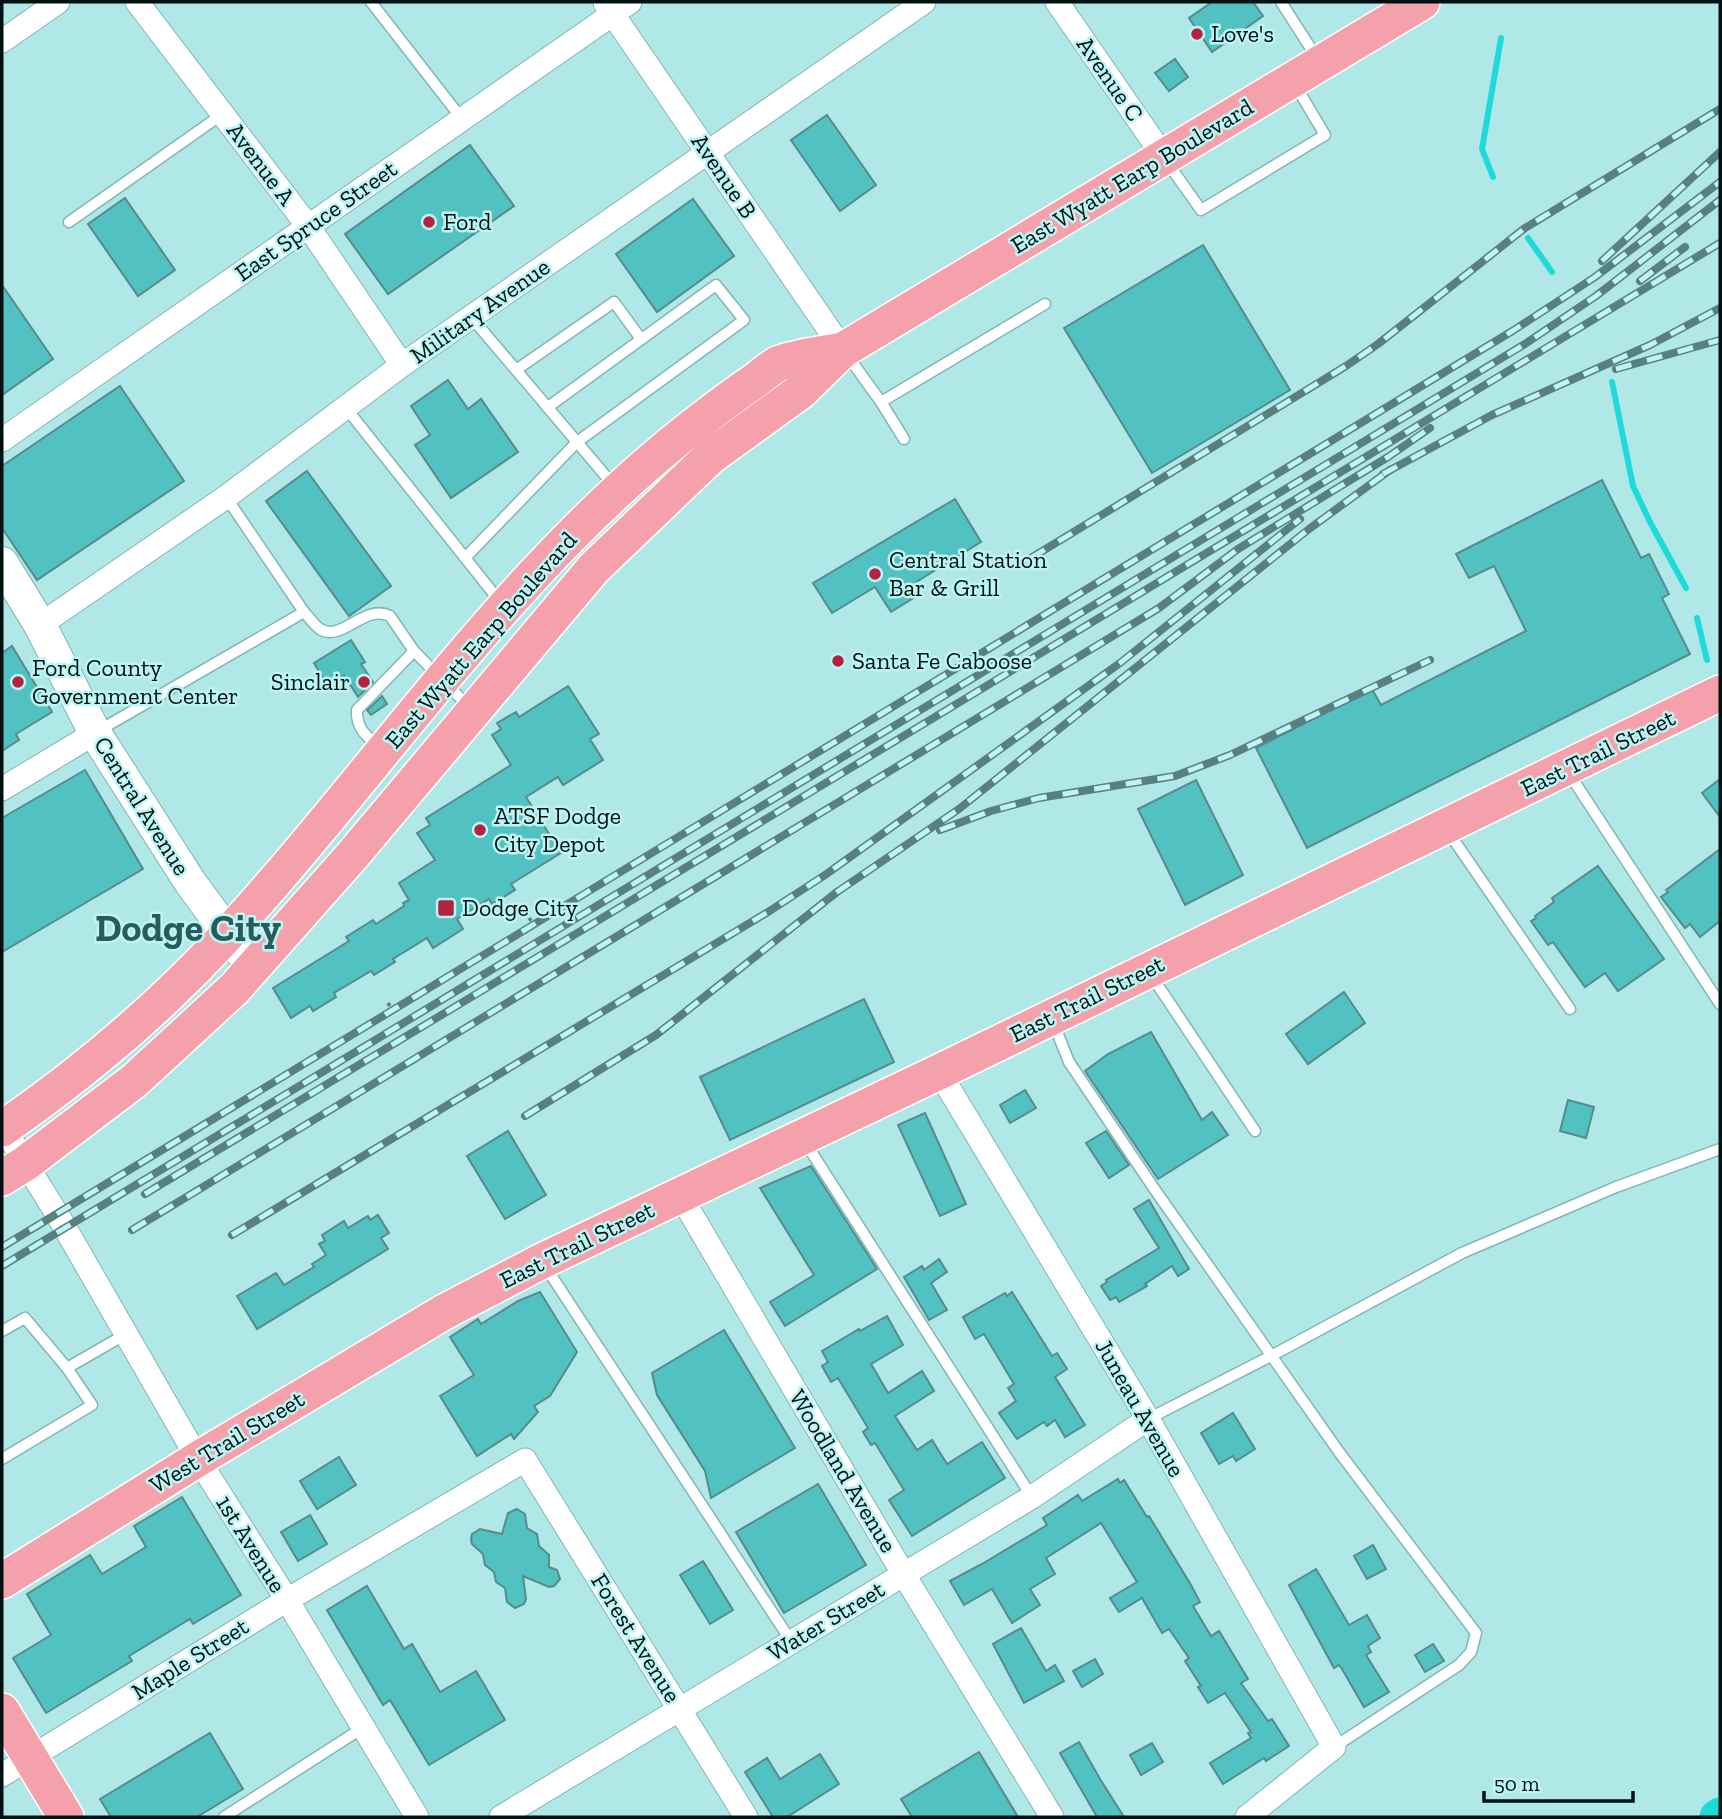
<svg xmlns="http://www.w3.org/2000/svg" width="1722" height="1819" font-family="'Zilla Slab',serif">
  <rect width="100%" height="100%" fill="#b0e7e7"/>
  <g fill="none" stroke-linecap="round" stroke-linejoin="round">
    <g stroke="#1fdadb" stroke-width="6">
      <path d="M1493 177 1482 149 1501 38"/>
      <path d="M1528 238 1552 272"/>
      <path d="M1612 382 1633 486 1650 522 1686 588"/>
      <path d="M1697 618 1707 660"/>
    </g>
    <path stroke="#1fdadb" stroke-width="35" d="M1717 1817 1720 1815"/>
  </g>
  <g fill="#52c1c1" stroke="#578b8b" stroke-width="2">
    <path d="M1212 2H1253L1263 16 1212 52 1189 18Z"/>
    <path d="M1175 59 1188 77 1169 91 1155 73Z"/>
    <path d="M827 115 876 185 840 211 791 140Z"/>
    <path d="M470 145 514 206 388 294 345 234Z"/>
    <path d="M125 198 175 270 138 296 88 224Z"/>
    <path d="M693 199 734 256 657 312 616 254Z"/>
    <path d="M1203 245 1290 390 1152 473 1064 328Z"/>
    <path d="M2 285 53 359 2 395Z"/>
    <path d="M448 380 468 409 481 399 518 452 451 498 415 445 430 435 411 406Z"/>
    <path d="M120 386 184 481 37 580 2 528V466Z"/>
    <path d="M307 471 391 586 349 616 266 501Z"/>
    <path d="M1602 480 1641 558 1649 554 1669 594 1662 598 1690 654 1307 848 1256 748 1372 689 1381 705 1526 631 1494 566 1469 578 1456 554Z"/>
    <path d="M955 499 981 542 913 584 920 594 891 612 875 587 832 613 813 583Z"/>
    <path d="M351 640 365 662 361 664 373 682 358 697 344 675 327 685 314 663Z"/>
    <path d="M12 646 52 712 16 734 19 740 2 751V653Z"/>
    <path d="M568 686 599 734 590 739 603 760 563 785 558 777 526 797 561 853 511 884 515 890 492 904 489 899 457 919 463 929 433 948 427 938 393 959 395 962 374 975 371 971 334 993 336 997 313 1011 310 1006 291 1018 273 988 349 941 346 937 373 920 376 924 404 906 403 903 409 900 399 883 435 860 417 833 430 825 426 818 511 765 492 735 501 729 497 723 516 712 519 717Z"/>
    <path d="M382 696 387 704 371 715 367 710Z"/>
    <path d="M85 770 143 869 2 952V818Z"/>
    <path d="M1720 779V817L1702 793Z"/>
    <path d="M1196 780 1243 875 1185 905 1138 809Z"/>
    <path d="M1720 849V921L1700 937 1690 924 1685 928 1661 897 1668 892 1666 890Z"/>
    <path d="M1598 866 1664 959 1618 991 1605 973 1585 987 1553 942 1548 945 1531 921 1536 918 1535 916 1554 902 1552 898Z"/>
    <path d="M1344 992 1365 1023 1308 1064 1286 1034Z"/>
    <path d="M864 999 894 1062 730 1140 700 1077Z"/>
    <path d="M1151 1032 1202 1120 1212 1112 1228 1135 1158 1179 1085 1071 1108 1054Z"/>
    <path d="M1025 1090 1036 1108 1010 1123 1000 1105Z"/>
    <path d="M1568 1100 1594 1107 1586 1138 1560 1131Z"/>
    <path d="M925 1113 966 1204 940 1216 898 1125Z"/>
    <path d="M508 1131 546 1195 505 1219 467 1156Z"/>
    <path d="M1106 1131 1129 1165 1109 1178 1086 1143Z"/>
    <path d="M811 1166 877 1269 785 1326 770 1302 814 1275 760 1188Z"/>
    <path d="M1149 1200 1189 1269 1178 1276 1172 1266 1145 1284 1147 1286 1119 1302 1116 1297 1110 1300 1101 1286 1107 1282 1106 1280 1159 1248 1134 1209Z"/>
    <path d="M378 1215 389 1233 381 1238 388 1249 257 1329 237 1296 276 1273 284 1285 314 1267 312 1264 326 1255 319 1244 325 1241 322 1235 344 1221 348 1228 368 1216 370 1220Z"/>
    <path d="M939 1259 947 1272 931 1283 947 1310 929 1320 904 1277 922 1266 924 1270Z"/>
    <path d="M540 1292 577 1352 550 1396 534 1406 538 1412 514 1439 511 1434 477 1456 440 1396 474 1375 450 1337 478 1319 481 1324 518 1301Z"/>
    <path d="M1012 1292 1052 1356 1057 1353 1067 1369 1055 1377 1085 1425 1065 1437 1055 1420 1047 1426 1044 1422 1017 1439 999 1413 1016 1401 1008 1388 1014 1384 984 1334 975 1339 963 1317 1005 1293 1007 1296Z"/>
    <path d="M887 1316 903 1345 871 1364 888 1393 922 1371 934 1391 895 1416 917 1450 932 1440 947 1464 982 1442 1005 1478 912 1536 889 1500 904 1490 875 1443 871 1445 863 1432 868 1428 838 1378 831 1382 822 1366 828 1362 822 1351 859 1329 860 1331Z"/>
    <path d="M724 1330 795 1448 711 1498 705 1471 657 1395 652 1373Z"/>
    <path d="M1233 1413 1255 1449 1236 1461 1233 1456 1219 1464 1201 1433Z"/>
    <path d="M339 1457 356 1485 317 1509 300 1481Z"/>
    <path d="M1118 1479 1120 1483 1124 1480 1147 1517 1149 1516 1191 1585 1200 1602 1193 1606 1211 1636 1219 1631 1248 1679 1241 1683 1268 1721 1272 1719 1289 1746 1266 1761 1264 1758 1223 1784 1210 1763 1251 1738 1248 1733 1251 1732 1225 1693 1208 1703 1198 1687 1201 1686 1185 1661 1189 1658 1169 1629 1162 1633 1142 1598 1119 1612 1110 1598 1137 1582 1101 1523 1046 1558 1055 1574 1030 1589 1040 1605 1012 1623 992 1589 964 1605 950 1581 982 1564 1047 1525 1043 1518 1078 1495 1082 1501Z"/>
    <path d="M818 1484 866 1565 784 1613 736 1532Z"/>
    <path d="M182 1497 241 1595 193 1624 190 1619 129 1656 132 1661 46 1713 13 1658 51 1635 27 1594 90 1555 102 1574 146 1547 134 1526Z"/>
    <path d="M517 1509 525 1514 527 1528 537 1534 539 1546 549 1555V1567L557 1570 560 1579 554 1586 549 1587 523 1576 526 1599 524 1604 515 1608 507 1602 505 1588 496 1582 494 1572 485 1565 483 1554 472 1544 471 1539 472 1534 480 1529 502 1534 508 1513Z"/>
    <path d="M310 1515 327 1544 298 1561 281 1532Z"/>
    <path d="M1373 1545 1386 1569 1367 1579 1354 1556Z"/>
    <path d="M703 1561 733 1610 710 1624 680 1575Z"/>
    <path d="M1316 1569 1349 1625 1367 1615 1380 1638 1368 1646 1371 1652 1366 1655 1389 1692 1364 1707 1342 1669 1339 1665 1334 1668 1289 1585Z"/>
    <path d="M367 1586 404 1649 412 1644 440 1692 476 1671 505 1720 429 1765 390 1700 383 1705 327 1610Z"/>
    <path d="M1021 1628 1046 1671 1055 1665 1064 1681 1024 1703 993 1644Z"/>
    <path d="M1433 1644 1444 1661 1425 1672 1415 1655Z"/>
    <path d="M1095 1659 1103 1674 1082 1687 1073 1671Z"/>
    <path d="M210 1733 243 1789 197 1817H111L100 1799Z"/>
    <path d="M1079 1742 1100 1779 1124 1817H1097L1060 1753Z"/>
    <path d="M1152 1743 1163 1762 1141 1775 1130 1755Z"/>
    <path d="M979 1752 1018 1817H912L901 1799Z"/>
    <path d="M820 1754 839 1784 787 1817H773L745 1772 767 1758 780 1779Z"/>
  </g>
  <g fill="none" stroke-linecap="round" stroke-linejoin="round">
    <g stroke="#81b7b6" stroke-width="13">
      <g id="lane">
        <path d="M371 2 462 119"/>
        <path d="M1281 2 1317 58"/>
        <path d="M1167 162 1201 210 1325 135 1294 83"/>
        <path d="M69 222 224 113"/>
        <path d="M472 318 615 487"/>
        <path d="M847 355 881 402 904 439"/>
        <path d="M516 370 614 302 641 339"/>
        <path d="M881 402 1045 304"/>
        <path d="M346 408 501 603"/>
        <path d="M226 497 304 612"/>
        <path d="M465 558 577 442 744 320 716 285 548 407"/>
        <path d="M98 731 304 612C309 617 314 625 320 629 341 643 365 603 390 616L414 651 471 709"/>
        <path d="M381 748C367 737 356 729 357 710L414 651"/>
        <path d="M1568 772 1720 1004"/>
        <path d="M1447 830 1570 1009"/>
        <path d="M1151 975 1255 1131"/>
        <path d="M1053 1022 1069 1062 1153 1187 1339 1452 1476 1633 1471 1652 1459 1665 1334 1747"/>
        <path d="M805 1142 1032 1497"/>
        <path d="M545 1266 791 1641"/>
        <path d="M2 1331 25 1318 67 1368 126 1334"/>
        <path d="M1148 1419 1271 1356 1462 1253 1616 1187 1720 1149"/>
        <path d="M2 1459 92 1405 67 1368"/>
        <path d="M224 1817 364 1727"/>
      </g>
    </g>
    <g stroke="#81b7b6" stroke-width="25">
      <g id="street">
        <path d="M137 2 308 226 402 365"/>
        <path d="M1057 2 1164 157"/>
        <path d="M605 3 843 350"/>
        <path d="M2 41 58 2"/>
        <path d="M2 440 630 2"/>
        <path d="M40 625 226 497 402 365 924 2"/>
        <path d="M2 789 95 733"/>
        <path d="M939 1072 1148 1419 1334 1747 1247 1817"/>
        <path d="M2 1125 57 1214 198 1459 287 1600 417 1817"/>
        <path d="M680 1195 904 1575 1052 1817"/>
        <path d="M2 1775 287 1600 525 1460 746 1817"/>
        <path d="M501 1817 1032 1497 1148 1419"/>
      </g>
    </g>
    <g stroke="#81b7b6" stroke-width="34">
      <path id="secondary" d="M2 563 40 625 95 733 190 882 253 968"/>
    </g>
    <g stroke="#fff" stroke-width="38">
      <g id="primary">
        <path d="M2 1129C83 1073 160 1008 227 935 384 764 513 564 700 421 718 407 737 393 756 380 764 374 772 366 780 363 800 356 823 354 843 350"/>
        <path d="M2 1178 26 1163 134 1081 234 989 351 857 594 568 710 457 801 391 843 350 1422 2"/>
        <path d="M2 1581 198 1459 444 1312 542 1261 939 1072 1720 693"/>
        <path d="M2 1711 66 1817"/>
      </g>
    </g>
    <g stroke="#5a7e7e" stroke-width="3.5" stroke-dasharray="3.5 3.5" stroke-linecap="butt">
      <path d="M529 918 536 927"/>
      <path d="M388 1003 394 1013"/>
    </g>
    <use href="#lane" stroke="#fff" stroke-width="10"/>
    <use href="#street" stroke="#fff" stroke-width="23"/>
    <use href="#secondary" stroke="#fff" stroke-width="32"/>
    <use href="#primary" stroke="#f4a1ab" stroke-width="35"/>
    <g stroke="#5a7f7f" stroke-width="8">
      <g id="rail">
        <path d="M1602 261 1720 152"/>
        <path d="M1640 281 1685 247"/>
        <path d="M1616 369 1720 340"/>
        <path d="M1383 474 1492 415 1650 345 1720 308"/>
        <path d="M1031 558 1346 366 1378 344 1525 228 1720 109"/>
        <path d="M940 830 991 811 1039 798 1175 776 1230 755 1430 660"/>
        <path d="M525 1116 656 1035 837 892 959 809 1309 529 1390 470"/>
        <path d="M145 1194 1720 243"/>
        <path d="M132 1230 1159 608 1238 549 1388 457 1430 428"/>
        <path d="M232 1235 768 912 825 875 1120 663 1300 519"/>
        <path d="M2 1247 1514 330 1595 277 1720 182"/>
        <path d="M2 1266 1525 344 1596 296 1720 200"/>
      </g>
    </g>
    <use href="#rail" stroke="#bdf4f4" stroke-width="5" stroke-dasharray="16" stroke-linecap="butt"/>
  </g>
  <g fill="#b42241" stroke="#bdf4f4" stroke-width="2.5">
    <circle cx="1197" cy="34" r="7"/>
    <circle cx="429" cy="222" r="7"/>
    <circle cx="875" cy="574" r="7"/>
    <circle cx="838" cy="661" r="7"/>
    <circle cx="18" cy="682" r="7"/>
    <circle cx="364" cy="682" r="7"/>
    <circle cx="480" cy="830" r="7"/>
    <rect x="437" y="899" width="18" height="18" rx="3.5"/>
  </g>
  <g text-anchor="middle" stroke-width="5" stroke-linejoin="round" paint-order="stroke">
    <g font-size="24" fill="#011" stroke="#bdf4f4" text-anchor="start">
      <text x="1211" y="42">Love's</text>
      <text x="443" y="230">Ford</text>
      <text x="889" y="568">Central Station<tspan x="889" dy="28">Bar &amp; Grill</tspan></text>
      <text x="852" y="669">Santa Fe Caboose</text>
      <text x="32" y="676">Ford County<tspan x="32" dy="28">Government Center</tspan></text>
      <text x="350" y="690" text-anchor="end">Sinclair</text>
      <text x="494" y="824">ATSF Dodge<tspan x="494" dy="28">City Depot</tspan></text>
      <text x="462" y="916">Dodge City</text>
    </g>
    <g font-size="24" fill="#011" stroke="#bdf4f4">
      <text transform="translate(1110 79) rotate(55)" y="8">Avenue C</text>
      <text transform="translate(261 164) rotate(53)" y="8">Avenue A</text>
      <text transform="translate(724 176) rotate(56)" y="8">Avenue B</text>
      <text transform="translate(1132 176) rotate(-31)" y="8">East Wyatt Earp Boulevard</text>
      <text transform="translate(316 221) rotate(-35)" y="8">East Spruce Street</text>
      <text transform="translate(480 311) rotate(-35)" y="8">Military Avenue</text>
      <text transform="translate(481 640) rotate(-49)" y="8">East Wyatt Earp Boulevard</text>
      <text transform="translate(1598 753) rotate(-26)" y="8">East Trail Street</text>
      <text transform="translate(142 806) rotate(58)" y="8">Central Avenue</text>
      <text transform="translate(1087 999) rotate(-26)" y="8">East Trail Street</text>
      <text transform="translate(577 1245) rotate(-26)" y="8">East Trail Street</text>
      <text transform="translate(1140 1408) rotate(60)" y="8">Juneau Avenue</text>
      <text transform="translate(227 1442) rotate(-31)" y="8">West Trail Street</text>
      <text transform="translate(843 1471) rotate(59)" y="8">Woodland Avenue</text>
      <text transform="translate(251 1544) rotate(58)" y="8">1st Avenue</text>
      <text transform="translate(826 1621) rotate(-31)" y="8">Water Street</text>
      <text transform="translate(636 1638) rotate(58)" y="8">Forest Avenue</text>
      <text transform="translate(190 1659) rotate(-32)" y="8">Maple Street</text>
    </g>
    <g font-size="38" font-weight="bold" fill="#285c5c" stroke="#bdf4f4">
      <text x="188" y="941">Dodge City</text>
    </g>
  </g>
  <rect width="1722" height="1819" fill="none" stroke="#001111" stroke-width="7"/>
  <path d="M1484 1791v10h149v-10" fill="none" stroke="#001111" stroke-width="3.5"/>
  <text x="1494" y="1791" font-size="21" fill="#001111" stroke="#bdf4f4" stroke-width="5" paint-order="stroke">50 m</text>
</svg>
